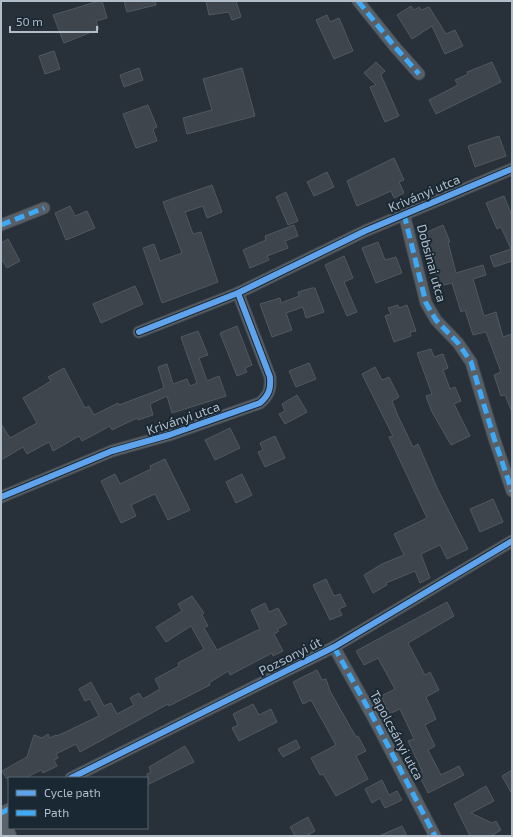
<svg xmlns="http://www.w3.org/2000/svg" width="513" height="837" font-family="'Exo 2',sans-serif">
  <rect width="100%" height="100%" fill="#283139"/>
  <g fill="#3e454c" stroke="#505860">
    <path d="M99 1H102L107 18 96 21 99 29 64 43 53 15Z"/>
    <path d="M124 1H155L156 5 127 12Z"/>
    <path d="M206 1H236L241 17 232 20 229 12 209 15Z"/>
    <path d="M411 6 414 10 419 7 421 10 429 7 446 34 455 30 463 46 445 54 432 26 412 39 397 15Z"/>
    <path d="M327 15 330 22 339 18 353 51 334 59 316 20Z"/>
    <path d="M54 51 60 69 45 74 39 56Z"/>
    <path d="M376 62 385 71 381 75 399 116 385 122 370 87 376 85 364 73Z"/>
    <path d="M492 62 501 82 436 114 429 100 458 85 455 80 468 74 467 72Z"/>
    <path d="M139 68 143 80 124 87 120 75Z"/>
    <path d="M242 68 255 116 187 134 183 118 212 110 203 79Z"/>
    <path d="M148 105 157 127 153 129 157 141 136 148 123 114Z"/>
    <path d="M499 136 506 156 475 167 468 146Z"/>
    <path d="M394 158 404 180 399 182 404 193 394 198 391 191 357 206 347 181Z"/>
    <path d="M327 172 334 187 314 196 307 182Z"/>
    <path d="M212 185 222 212 207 218 203 206 185 212 193 234 201 232 218 282 162 303 143 248 154 244 160 261 182 253 163 202Z"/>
    <path d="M286 192 298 221 288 225 276 197Z"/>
    <path d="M504 196 512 216V261L494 267 490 256 511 249 501 227 497 229 486 203Z"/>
    <path d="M70 206 75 216 87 211 95 228 66 240 55 213Z"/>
    <path d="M294 225 298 236 285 241 288 248 267 256 269 260 250 268 243 250 266 240 265 236Z"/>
    <path d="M443 225 450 242H448L456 273 483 265 486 275 473 279 484 316 496 312 503 337 512 334V412L505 395 501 396 494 375 501 372 486 332 473 335 465 310 461 312 452 283 439 286 430 250 423 234Z"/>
    <path d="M8 239 20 261 7 268 1 258V243Z"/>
    <path d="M378 242 385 260 396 257 402 273 376 283 362 248Z"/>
    <path d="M344 256 353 278 344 282 357 312 347 316 325 265Z"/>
    <path d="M135 286 143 304 101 323 93 304Z"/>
    <path d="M312 288H315L324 312 306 318 303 307 286 313 292 330 272 337 260 304 280 298 281 303 299 296 298 292Z"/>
    <path d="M398 305 399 308 407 305 416 331 410 332 411 336 394 342 385 316 391 314 388 308Z"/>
    <path d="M237 326 252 365 245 368 247 372 237 376 220 333Z"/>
    <path d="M198 331 208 355 199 358 207 381 219 376 226 396 172 413 167 396 150 404 153 415 138 420 137 418 112 430 110 426 82 441 79 436 53 451 49 442 27 454 23 447 1 460V424L10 438 37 423 23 398 51 381 48 377 64 368 85 408 89 406 94 415 118 403 119 405 164 388 158 367 167 364 173 384 187 379 190 386 197 383 181 337Z"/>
    <path d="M431 349 434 357 443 354 448 368 443 370 450 389 455 387 461 401 454 404 470 436 451 445 432 412 426 396 432 394 417 353Z"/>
    <path d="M309 363 316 379 296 387 289 371Z"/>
    <path d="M375 367 382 380 389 377 399 397 392 401 398 416 413 447 418 444 438 490 468 549 447 559 440 545 421 554 430 578 420 583 415 571 386 583 387 585 373 593 364 575 382 564 404 555 394 534 427 518 389 437 393 436 362 374Z"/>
    <path d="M297 395 307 412 285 424 279 414 285 411 282 404Z"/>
    <path d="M230 428 240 448 215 460 205 440Z"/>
    <path d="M275 436 285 458 265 467 258 452 263 450 260 443Z"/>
    <path d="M165 459 190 510 168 520 155 494 131 505 136 516 121 523 101 481 115 474 120 484 151 469 150 466Z"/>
    <path d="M242 474 252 495 236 503 226 482Z"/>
    <path d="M493 499 503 522 480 532 470 509Z"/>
    <path d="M326 579 334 596 340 594 346 606 339 609 342 615 330 620 313 585Z"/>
    <path d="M192 596 204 613 202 615 208 626 204 628 217 650 260 629 251 610 265 603 269 612 278 608 287 624 277 629 279 631 274 634 283 651 273 656 272 653 230 675 228 671 209 683 210 685 169 706 168 704 80 752 76 744 56 754 58 758 54 760 57 766 43 773 41 770 25 778H6L2 771 27 757 34 735 42 738 48 734 50 738 56 735 57 736 99 716 90 699 85 701 79 689 91 682 104 706 111 703 117 714 134 705 130 698 139 693 143 699 160 689 155 679 179 666 178 663 204 649 191 626 166 642 156 627 182 611 178 604Z"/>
    <path d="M447 602 454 616 408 643 425 675 430 672 439 690 426 697 436 719 425 725 435 746 428 750 441 775 459 766 464 775 428 793 418 773 422 771 408 741 414 739 400 709 389 714 381 696 395 689 378 658 364 665 356 651Z"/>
    <path d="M317 670 322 680 326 679 330 691 356 737 358 736 366 751 356 756 368 779 336 796 323 774 320 775 311 758 336 745 311 700 303 704 293 682Z"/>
    <path d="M253 704 259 715 271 709 277 722 239 741 232 728 238 725 233 714Z"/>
    <path d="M296 740 300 748 283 757 278 749Z"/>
    <path d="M185 746 194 762 147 785V774L151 772 149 767Z"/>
    <path d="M512 770V794L502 776Z"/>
    <path d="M382 780 389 795 397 791 402 800 385 808 380 798 372 803 365 789Z"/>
    <path d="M486 786 494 801 471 813 492 823 496 821 501 830 491 836H470L454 804Z"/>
    <path d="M308 817 315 831 306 836H295L290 827Z"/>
    <path d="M402 826 407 836H379Z"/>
  </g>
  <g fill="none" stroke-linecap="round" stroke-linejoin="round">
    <g stroke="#464d53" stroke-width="13">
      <g id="street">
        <path d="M358 1 395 47 419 74"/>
        <path d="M404 214 426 303 436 320 458 343 471 362 494 438 512 491"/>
        <path d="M1 225 44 208"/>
        <path d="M139 332 238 293 365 231 512 169"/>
        <path d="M1 497 112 451 169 435 260 403C269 395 271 389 270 377L238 293"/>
        <path d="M334 647 373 717 435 836"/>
        <path d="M71 778 334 647 512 541"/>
        <path d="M1 813 9 809"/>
      </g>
    </g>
    <g stroke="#464d53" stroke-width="18">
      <path id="secondary" d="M1 818 8 836"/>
    </g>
    <use href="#street" stroke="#585f66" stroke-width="11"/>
    <use href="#secondary" stroke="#5c636b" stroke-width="16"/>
    <g stroke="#3fa9f5" stroke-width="5" stroke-dasharray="10 5" stroke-linecap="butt">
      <path d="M358 1 395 47 419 74"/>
      <path d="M404 214 426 303 436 320 458 343 471 362 494 438 512 491"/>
      <path d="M1 225 44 208"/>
      <path d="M334 647 373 717 435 836"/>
      <path d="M1 813 9 809"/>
    </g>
    <g stroke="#1a2834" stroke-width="8">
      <g id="cycleway">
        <path d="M139 332 238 293 365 231 512 169"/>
        <path d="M1 497 112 451 169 435 260 403C269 395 271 389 270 377L238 293"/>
        <path d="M71 778 334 647 512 541"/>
      </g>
    </g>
    <use href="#cycleway" stroke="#60a3ed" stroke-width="6"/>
  </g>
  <g text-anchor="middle" stroke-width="4" stroke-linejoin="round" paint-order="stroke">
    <g font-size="13" fill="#b1beca" stroke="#1a2834">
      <text transform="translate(424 193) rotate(-23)" y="5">Kriványi utca</text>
      <text transform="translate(432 263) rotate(75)" y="5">Dobsinai utca</text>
      <text transform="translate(183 418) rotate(-19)" y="5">Kriványi utca</text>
      <text transform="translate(290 656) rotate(-27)" y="5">Pozsonyi út</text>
      <text transform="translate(397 735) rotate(62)" y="5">Tapolcsányi utca</text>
    </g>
  </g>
  <rect width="513" height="837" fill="none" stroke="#b1beca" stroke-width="4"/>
  <rect x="8" y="777" width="140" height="52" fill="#1a2834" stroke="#566470"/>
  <rect x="16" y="790" width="20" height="6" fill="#60a3ed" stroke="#566470"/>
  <text x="44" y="797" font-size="12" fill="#b1beca">Cycle path</text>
  <rect x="16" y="810" width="20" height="6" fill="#3fa9f5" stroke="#566470"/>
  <text x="44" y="817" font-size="12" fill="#b1beca">Path</text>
  <path d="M10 26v6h87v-6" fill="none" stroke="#b1beca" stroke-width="2"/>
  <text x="16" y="26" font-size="12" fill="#b1beca" stroke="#1a2834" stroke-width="3" paint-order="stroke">50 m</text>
</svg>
